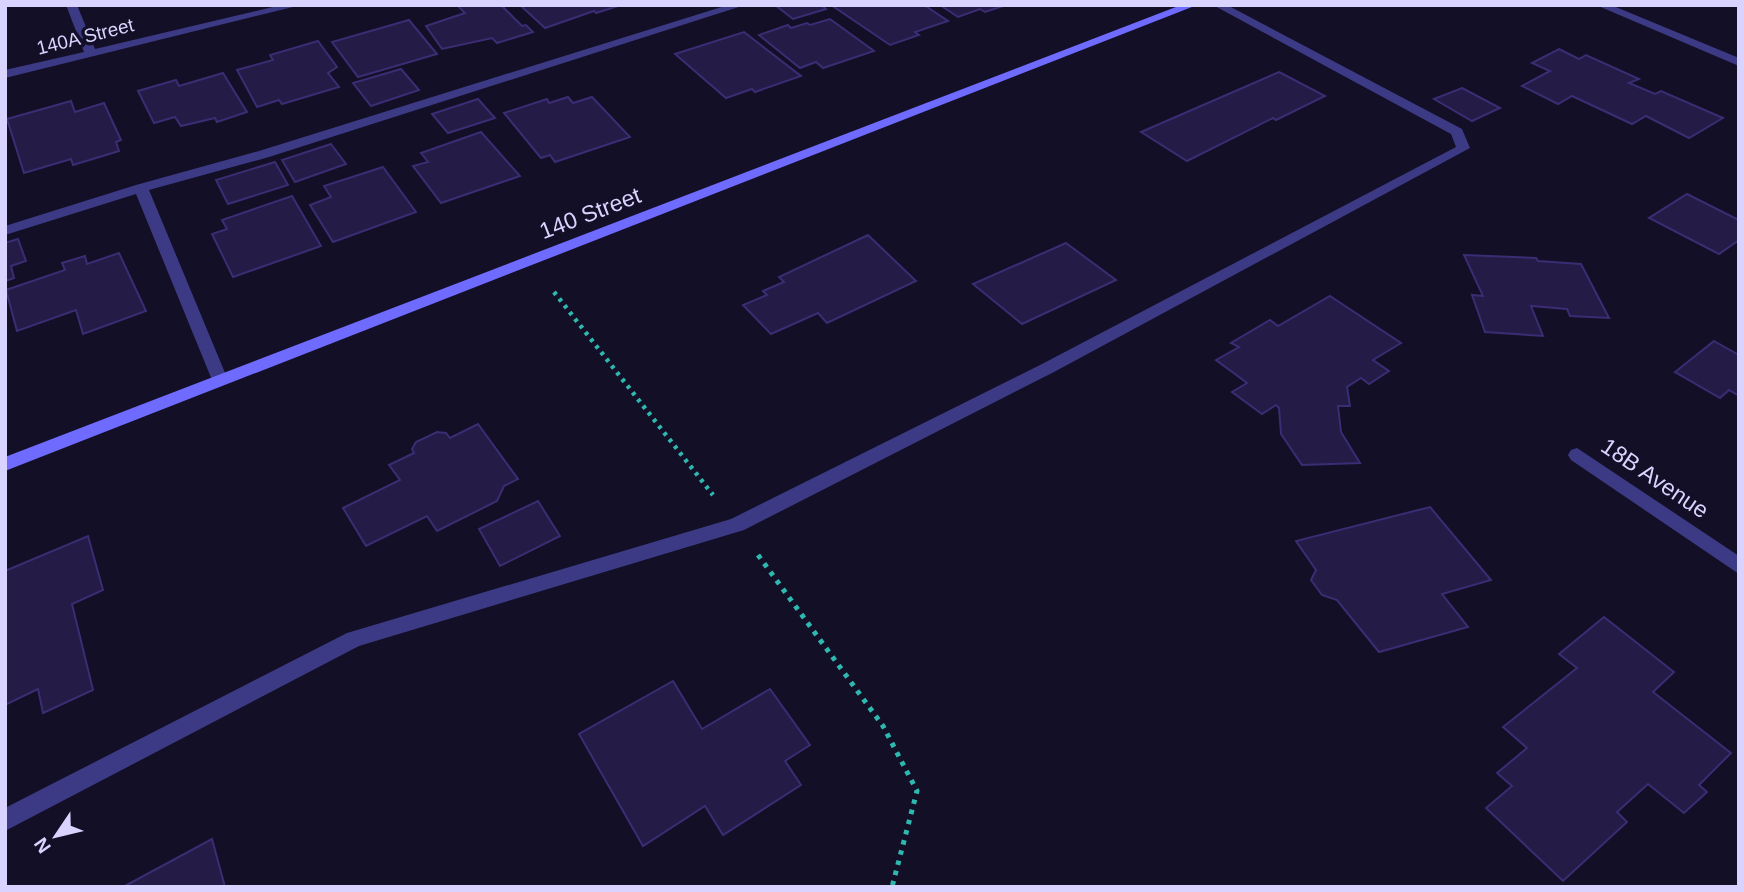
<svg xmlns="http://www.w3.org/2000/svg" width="1744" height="892" font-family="Helvetica,sans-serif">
  <rect width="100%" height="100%" fill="#130f26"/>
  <g fill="#241b47" stroke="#3b2d73" stroke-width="2">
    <path d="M457 5H501L522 26 526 25 533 32 497 43 492 38 442 49 426 26 465 13Z"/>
    <path d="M520 5H621L596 13 594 11 545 28Z"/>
    <path d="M775 5H821L826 9 793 19Z"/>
    <path d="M839 5H924L948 21 915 32 919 35 890 45 834 7Z"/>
    <path d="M940 5H1002L1003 6 985 12 980 9 958 17Z"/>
    <path d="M830 19 874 51 823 68 816 62 800 68 759 35 788 25 791 28 807 23 810 25Z"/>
    <path d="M409 20 437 54 358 77 332 42Z"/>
    <path d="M744 32 801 76 755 92 752 89 726 98 675 54Z"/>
    <path d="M318 41 337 67 328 73 339 87 282 104 279 100 257 107 237 70 273 60 270 55Z"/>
    <path d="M1559 49 1579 59 1586 55 1639 79 1629 83 1655 94 1661 91 1723 118 1689 138 1646 116 1632 124 1572 96 1558 104 1522 86 1550 71 1532 63Z"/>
    <path d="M401 69 419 90 371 106 353 83Z"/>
    <path d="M1279 72 1325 96 1276 120 1273 118 1187 161 1141 132Z"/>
    <path d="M223 73 247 112 217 122 215 118 181 126 175 117 154 123 138 91 176 80 179 86Z"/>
    <path d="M1462 88 1500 108 1472 121 1434 99Z"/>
    <path d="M568 97 573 103 592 97 630 137 555 162 550 155 541 158 504 113 547 99 549 103Z"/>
    <path d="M478 99 495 118 448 133 432 114Z"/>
    <path d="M71 101 75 112 104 103 121 140 116 142 119 151 73 165 71 159 24 173 7 119Z"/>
    <path d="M481 132 520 176 441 203 413 166 428 162 421 153Z"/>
    <path d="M331 144 346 164 295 182 282 160Z"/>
    <path d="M275 162 288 185 228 204 216 180Z"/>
    <path d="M383 167 416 212 333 242 310 205 331 197 324 186Z"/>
    <path d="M1687 194 1739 220V240L1719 254 1649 218Z"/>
    <path d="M292 196 321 246 233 277 212 234 227 229 222 220Z"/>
    <path d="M868 235 916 281 827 323 818 313 771 334 743 305 767 295 763 291 784 282 779 277Z"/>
    <path d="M18 239 26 261 11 266 14 278 5 281V243Z"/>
    <path d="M1066 243 1116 280 1022 324 973 284Z"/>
    <path d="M119 253 146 311 83 334 76 310 17 331 6 290 65 270 62 263 85 256 87 264Z"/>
    <path d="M1464 255 1536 258 1538 261 1581 264 1609 318 1570 316 1567 309 1531 306 1543 336 1485 332 1472 295 1483 296Z"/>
    <path d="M1330 296 1401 343 1373 360 1389 371 1369 384 1361 378 1347 387 1350 406H1338L1341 432 1360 463 1302 465 1281 434 1279 408 1276 405 1262 414 1232 392 1247 383 1216 360 1239 347 1231 343 1270 320 1278 326Z"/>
    <path d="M1714 341 1739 355V396L1729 390 1720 398 1675 372Z"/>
    <path d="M478 424 518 479 504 486 497 501 437 531 427 516 366 546 343 508 400 480 389 465 414 453 412 449 416 442 437 432 446 433 450 438Z"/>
    <path d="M538 501 560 536 500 566 479 529Z"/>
    <path d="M1430 507 1491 580 1442 594 1468 627 1379 652 1337 600 1322 595 1311 580 1316 570 1296 541Z"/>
    <path d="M88 536 103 590 72 604 93 690 43 713 38 689 5 705V571Z"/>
    <path d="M1604 617 1674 672 1653 692 1731 753 1699 785 1707 792 1684 813 1648 784 1617 812 1627 822 1563 881 1486 808 1512 786 1497 773 1527 748 1503 727 1577 668 1559 654Z"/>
    <path d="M673 681 702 729 770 689 810 745 785 761 801 785 723 835 705 806 643 846 579 734Z"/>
    <path d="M212 839 225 887H123Z"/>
  </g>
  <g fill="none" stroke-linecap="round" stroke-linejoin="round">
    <path stroke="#2fb8b0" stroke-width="4.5" stroke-dasharray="3.5 5" stroke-linecap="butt" d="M554 292 713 495"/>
    <path stroke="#2fb8b0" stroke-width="5" stroke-dasharray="4.5 6" stroke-linecap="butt" d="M758 555 883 726 917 791 892 887"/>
    <g fill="#3d3a85" fill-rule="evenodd">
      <path d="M728 5H745L269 157 149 190 228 380 226 384 220 386 212 380 136 194 5 235V226L136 185 259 151Z"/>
      <path d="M1213 5H1227L1462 129 1470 148 1054 372 744 530 359 646 5 831V808L347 633 731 519 1042 364 1456 147 1451 134Z"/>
    </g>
    <g fill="#3d3a85" fill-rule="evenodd">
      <path d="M66 5H77L95 49 281 5H301L5 78V70L84 52Z"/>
      <path d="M1596 5H1611L1739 58V66Z"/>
      <path d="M1577 448 1739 556V574L1571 460 1568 455 1571 450Z"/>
    </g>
    <path fill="#6f6bff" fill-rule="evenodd" d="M1181 5H1197L5 471V457Z"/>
  </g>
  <g text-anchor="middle" stroke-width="7" stroke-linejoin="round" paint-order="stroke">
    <g font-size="19" fill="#d9d4ff" stroke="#130f26">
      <text transform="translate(85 36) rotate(-14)" y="7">140A Street</text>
    </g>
    <g font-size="23" fill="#d9d4ff" stroke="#130f26">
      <text transform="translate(590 213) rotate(-21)" y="8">140 Street</text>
      <text transform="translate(1655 478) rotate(34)" y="8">18B Avenue</text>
    </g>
  </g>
  <rect width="1744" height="892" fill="none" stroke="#d9d4ff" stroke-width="14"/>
  <g transform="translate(56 836) rotate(235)" stroke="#130f26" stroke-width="5" paint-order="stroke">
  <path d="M0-5L12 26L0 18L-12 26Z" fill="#d9d4ff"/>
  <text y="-10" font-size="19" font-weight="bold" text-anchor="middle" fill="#d9d4ff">N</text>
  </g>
</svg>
